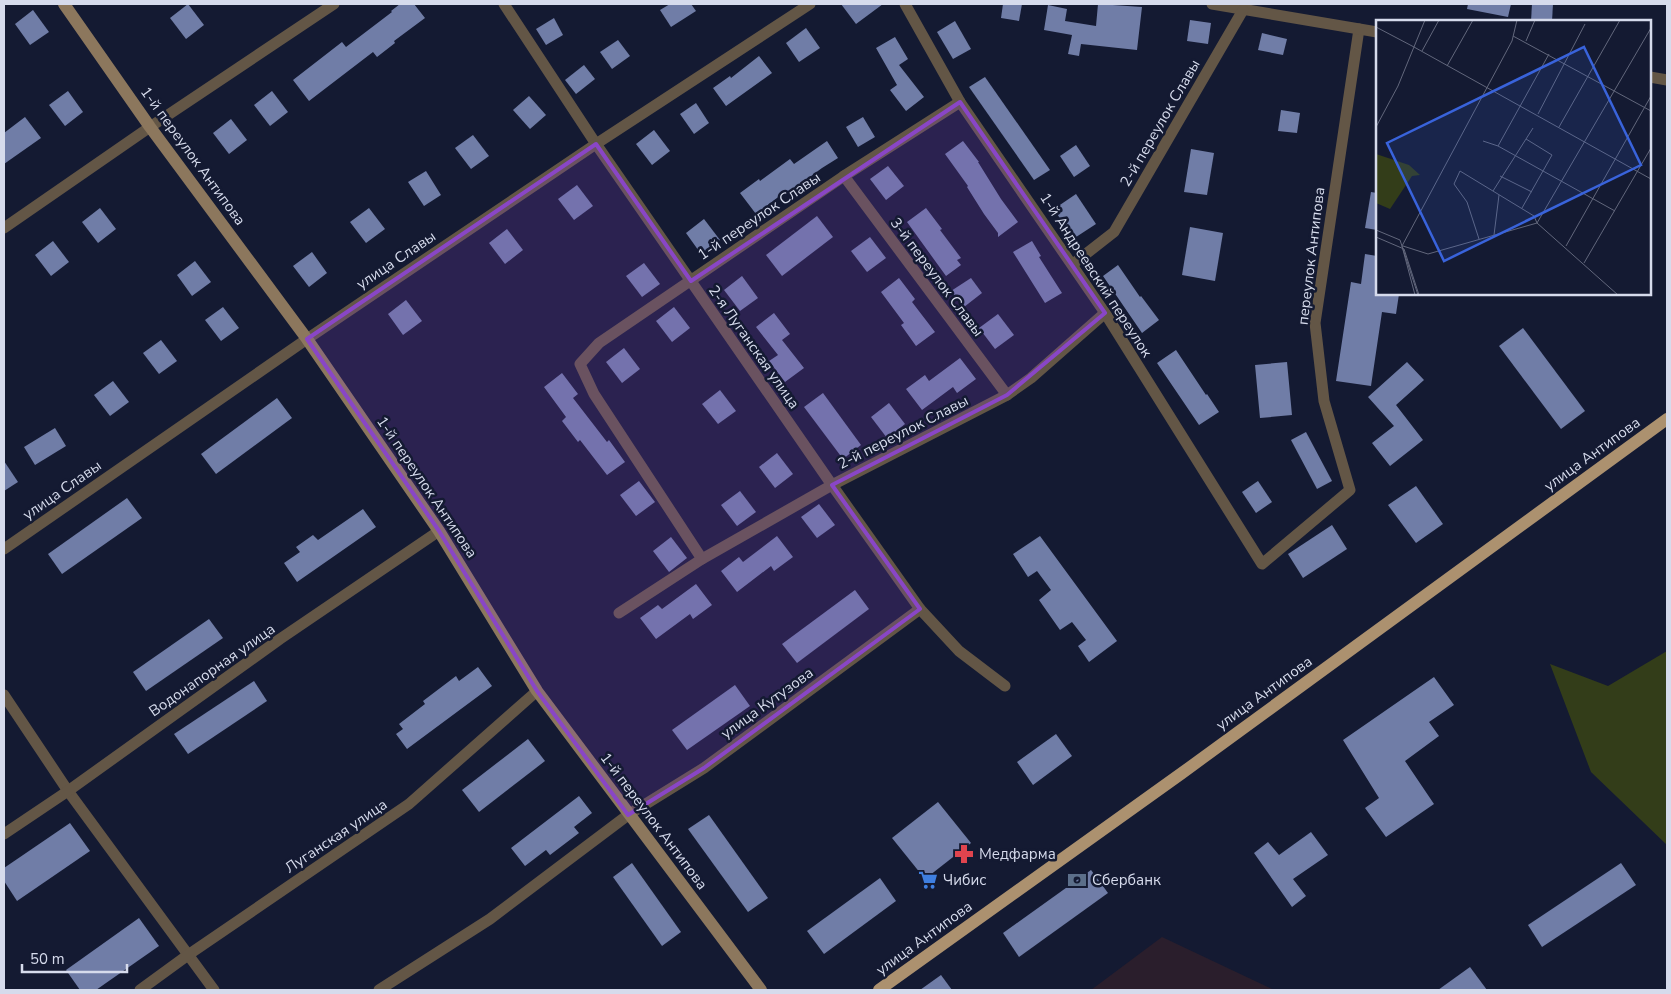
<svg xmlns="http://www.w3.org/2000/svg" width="1671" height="994" font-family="'Nunito Sans',sans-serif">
  <rect width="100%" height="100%" fill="#141a32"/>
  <path fill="#2a1e2c" d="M1162 937 1274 990H1091Z"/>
  <path fill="#333d19" d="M1667 651V845L1591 772 1550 664 1608 686Z"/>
  <g fill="#707da7">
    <path d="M188 4 204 25 186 39 170 18Z"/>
    <path d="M400 4H414L425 18 394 41 395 43 377 57 373 52 309 101 293 80 342 42 346 47 392 12 391 11Z"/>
    <path d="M670 4H691L696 11 671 27 660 10Z"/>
    <path d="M841 4H883L856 24Z"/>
    <path d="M1003 4H1022L1019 21 1001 18Z"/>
    <path d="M1098 4 1142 7 1137 50 1081 44 1079 56 1068 54 1072 35 1044 30 1048 5 1067 9 1065 21 1096 26Z"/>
    <path d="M1468 4H1511L1508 17 1467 9Z"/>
    <path d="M1532 4H1553L1552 21H1531Z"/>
    <path d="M33 10 49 32 30 45 15 24Z"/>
    <path d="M554 18 563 35 546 45 536 29Z"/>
    <path d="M1190 20 1211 23 1208 44 1187 41Z"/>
    <path d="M955 21 971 49 953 59 937 32Z"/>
    <path d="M806 28 820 48 799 62 786 43Z"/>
    <path d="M1262 33 1287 39 1283 55 1258 50Z"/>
    <path d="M895 37 908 59 899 65 924 97 906 111 890 90 897 85 876 48Z"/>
    <path d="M618 40 630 56 612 69 600 52Z"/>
    <path d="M759 56 772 73 726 106 713 88 730 76 731 78Z"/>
    <path d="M584 65 595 79 576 94 565 80Z"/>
    <path d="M985 77 1050 170 1034 180 969 87Z"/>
    <path d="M68 91 83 112 65 126 49 105Z"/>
    <path d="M272 91 288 112 270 126 254 105Z"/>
    <path d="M529 96 546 115 530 129 513 110Z"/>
    <path d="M696 103 709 123 694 134 680 114Z"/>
    <path d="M1281 110 1300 113 1297 133 1278 131Z"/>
    <path d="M25 117 41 138 4 164V133Z"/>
    <path d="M863 117 875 137 858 147 846 127Z"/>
    <path d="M231 119 247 140 229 154 213 133Z"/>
    <path d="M654 130 670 151 652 165 636 144Z"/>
    <path d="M473 135 489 156 471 169 455 148Z"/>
    <path d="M827 141 838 158 822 168 788 193 786 191 756 214 740 193 759 179 760 181 790 159 794 164Z"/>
    <path d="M963 141 979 162H978L1001 199 1018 222 998 237V233L984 214 967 187 968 186 945 154Z"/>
    <path d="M1076 145 1090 166 1074 177 1060 156Z"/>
    <path d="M1191 149 1214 153 1207 195 1184 192Z"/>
    <path d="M888 166 904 186 886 200 870 179Z"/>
    <path d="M426 171 441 195 424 206 408 182Z"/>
    <path d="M577 185 593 206 574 220 558 199Z"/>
    <path d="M1371 192 1377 193V230L1365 228Z"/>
    <path d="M1076 194 1096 224 1073 239 1054 209Z"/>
    <path d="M100 208 116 229 98 243 82 222Z"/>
    <path d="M369 208 385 229 366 243 350 222Z"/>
    <path d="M926 208 942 229 940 230 961 258 957 260 961 265 946 276 907 222Z"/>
    <path d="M817 216 833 237 782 276 766 255Z"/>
    <path d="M704 219 720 240 701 254 686 233Z"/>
    <path d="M1190 227 1223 233 1215 281 1182 275Z"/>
    <path d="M507 229 523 250 505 264 489 243Z"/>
    <path d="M870 237 886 258 867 272 851 251Z"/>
    <path d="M53 241 69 262 51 276 35 255Z"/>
    <path d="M1032 241 1041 256 1039 257 1062 293 1045 303 1013 252Z"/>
    <path d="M312 252 327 273 309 287 293 266Z"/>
    <path d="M1365 254 1377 256V294H1399L1396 314 1382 312 1371 386 1336 381 1351 282 1361 284Z"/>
    <path d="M195 261 211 282 192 296 177 275Z"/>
    <path d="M644 263 660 284 642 297 626 276Z"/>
    <path d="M1118 265 1140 297 1141 296 1159 320 1142 333 1103 276Z"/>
    <path d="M742 276 758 298 740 311 724 290Z"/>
    <path d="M899 278 915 299 912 302 935 332 916 346 901 325 904 323 881 292Z"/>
    <path d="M971 278 982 293 964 307 951 291Z"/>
    <path d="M406 300 422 321 403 335 388 314Z"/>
    <path d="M223 307 239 328 221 341 205 320Z"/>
    <path d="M674 307 690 328 672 342 656 321Z"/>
    <path d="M774 313 790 334 782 340 804 368 785 382 769 361 778 355 756 327Z"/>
    <path d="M998 314 1014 335 995 349 979 328Z"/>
    <path d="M1523 328 1585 411 1561 429 1499 346Z"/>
    <path d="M161 340 177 361 159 374 143 353Z"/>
    <path d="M624 348 640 369 622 383 606 362Z"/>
    <path d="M1176 350 1206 395 1207 394 1219 412 1199 425 1157 363Z"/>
    <path d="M960 358 976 379 957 393 953 387 922 410 906 389 925 375 929 381Z"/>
    <path d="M1287 362 1292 415 1260 418 1255 365Z"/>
    <path d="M1407 362 1424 380 1396 405 1423 440 1390 466 1372 443 1394 426 1368 397Z"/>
    <path d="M562 373 578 394 573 398 607 442 609 440 625 462 607 475 580 440 578 442 562 421 566 417 544 387Z"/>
    <path d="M113 381 129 402 110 416 94 395Z"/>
    <path d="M720 390 736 411 718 424 702 404Z"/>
    <path d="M823 393 861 445 843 459 804 407Z"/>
    <path d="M277 398 292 418 216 474 201 454Z"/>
    <path d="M889 403 905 424 887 438 871 417Z"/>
    <path d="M55 428 66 446 35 465 24 447Z"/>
    <path d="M1306 432 1332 481 1317 489 1291 440Z"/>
    <path d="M777 453 793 474 775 488 759 467Z"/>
    <path d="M4 461 18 482 4 491Z"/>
    <path d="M639 481 655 502 636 516 620 495Z"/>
    <path d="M1258 481 1272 502 1256 513 1242 492Z"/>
    <path d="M1416 486 1443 524 1416 543 1388 505Z"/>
    <path d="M740 491 756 512 737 526 721 505Z"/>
    <path d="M127 498 142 518 62 574 48 554Z"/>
    <path d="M819 504 835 525 817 538 801 517Z"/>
    <path d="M363 509 376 527 297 582 284 563 300 552 296 547 313 535 318 540Z"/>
    <path d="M1332 525 1347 549 1303 578 1288 554Z"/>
    <path d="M777 536 793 557 774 571 771 566 737 592 721 571 739 557 743 562Z"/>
    <path d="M1040 536 1117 641 1089 662 1078 646 1086 640 1072 622 1060 630 1039 600 1051 590 1037 571 1028 577 1013 554Z"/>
    <path d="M671 537 687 558 669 572 653 551Z"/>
    <path d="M696 584 712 605 693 619 690 614 656 639 640 618 658 605 662 609Z"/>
    <path d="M855 590 869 609 797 663 782 644Z"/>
    <path d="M209 619 223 638 146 691 133 672Z"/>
    <path d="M478 667 492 686 407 749 396 734 403 729 399 724 425 704 423 701 456 676 459 681Z"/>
    <path d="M1434 677 1454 705 1429 722 1439 736 1405 761 1434 804 1386 837 1365 808 1379 798 1343 740Z"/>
    <path d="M254 681 267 701 188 754 174 734Z"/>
    <path d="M735 685 750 706 687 750 672 730Z"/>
    <path d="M1056 734 1072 756 1033 785 1017 762Z"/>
    <path d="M528 739 545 761 479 812 462 790Z"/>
    <path d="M579 796 592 813 574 827 579 833 550 855 546 850 525 866 511 848Z"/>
    <path d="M938 802 971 843 925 879 892 838Z"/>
    <path d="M709 815 768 898 748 912 688 829Z"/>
    <path d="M70 823 90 851 17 901 4 881V868Z"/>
    <path d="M1311 832 1328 855 1293 879 1306 896 1292 907 1254 853 1268 842 1279 855Z"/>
    <path d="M632 863 681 932 662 946 613 877Z"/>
    <path d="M1621 863 1636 885 1542 947 1528 925Z"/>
    <path d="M1091 870 1108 893 1019 957 1003 933Z"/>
    <path d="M880 878 896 901 824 954 807 931Z"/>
    <path d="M139 918 159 946 96 990H80L66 970Z"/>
    <path d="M1470 967 1487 990H1438Z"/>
    <path d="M941 975 952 990H920Z"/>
  </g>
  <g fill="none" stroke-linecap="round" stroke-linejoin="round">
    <g stroke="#635646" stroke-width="11">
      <path d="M504 4 596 144 832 485 920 609 959 651 1005 686"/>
      <path d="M905 4 960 102 1105 313 1262 564 1350 490 1324 401 1315 323 1359 29"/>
      <path d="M1212 4 1377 32"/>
      <path d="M1650 77 1667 80"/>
      <path d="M844 176 1007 395"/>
      <path d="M4 228 150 127 334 4"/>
      <path d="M1073 264 1114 232 1243 10"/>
      <path d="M4 549 307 339 596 144 810 4"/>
      <path d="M702 559 594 394 580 364 599 343 844 176 960 102"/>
      <path d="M619 613 702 559 832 485 1007 395 1031 378 1105 313"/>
      <path d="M4 695 68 791 214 990"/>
      <path d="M4 834 68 791 280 639 439 531"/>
      <path d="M140 990 188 955 409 804 537 691"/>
      <path d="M379 990 490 919 628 815 704 768 920 609"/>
    </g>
    <path stroke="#8c775d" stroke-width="12" d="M64 4 150 127 307 339 439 531 537 691 761 990"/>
    <path stroke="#ac916f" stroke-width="12" d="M879 990 1182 773 1667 419"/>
  </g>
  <path fill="#8946c6" fill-opacity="0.2" stroke="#8946c6" stroke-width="4" stroke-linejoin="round" d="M960 102 1105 313 1007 395 832 485 920 609 704 768 628 815 537 691 439 531 307 339 596 144 691 281Z"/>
  <defs>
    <g id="pharmacy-bare" transform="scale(1.5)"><path d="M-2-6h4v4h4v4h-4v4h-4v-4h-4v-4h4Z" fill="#e0444e" stroke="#141a32" stroke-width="2.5" paint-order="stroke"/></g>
    <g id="supermarket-bare" transform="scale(1.5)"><path d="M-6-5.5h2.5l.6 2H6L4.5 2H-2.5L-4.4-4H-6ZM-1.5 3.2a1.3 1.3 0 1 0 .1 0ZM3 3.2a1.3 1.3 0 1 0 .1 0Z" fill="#3f7fe0" stroke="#141a32" stroke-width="2.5" paint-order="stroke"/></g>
    <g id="bank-bare" transform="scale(1.5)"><path d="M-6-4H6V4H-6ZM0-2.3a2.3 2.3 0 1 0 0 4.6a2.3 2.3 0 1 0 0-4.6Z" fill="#5c6f8a" stroke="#141a32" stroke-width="2.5" paint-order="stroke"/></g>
  </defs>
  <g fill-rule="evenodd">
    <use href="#pharmacy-bare" x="964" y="854"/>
    <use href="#supermarket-bare" x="928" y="880"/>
    <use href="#bank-bare" x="1077" y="880"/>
  </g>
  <g text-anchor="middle" stroke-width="5" stroke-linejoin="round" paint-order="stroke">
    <g font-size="15" fill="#d6dbec" stroke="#141a32">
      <text transform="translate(1160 123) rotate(-60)" y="5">2-й переулок Славы</text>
      <text transform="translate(193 156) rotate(54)" y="5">1-й переулок Антипова</text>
      <text transform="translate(759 216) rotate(-34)" y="5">1-й переулок Славы</text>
      <text transform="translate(1311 256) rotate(-83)" y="5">переулок Антипова</text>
      <text transform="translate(396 260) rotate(-34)" y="5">улица Славы</text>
      <text transform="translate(1096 275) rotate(57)" y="5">1-й Андреевский переулок</text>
      <text transform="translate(937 277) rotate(53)" y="5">3-й переулок Славы</text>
      <text transform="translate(754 347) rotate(55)" y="5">2-я Луганская улица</text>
      <text transform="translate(903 432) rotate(-27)" y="5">2-й переулок Славы</text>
      <text transform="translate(1592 454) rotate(-36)" y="5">улица Антипова</text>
      <text transform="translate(427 487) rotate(56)" y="5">1-й переулок Антипова</text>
      <text transform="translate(62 490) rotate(-35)" y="5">улица Славы</text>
      <text transform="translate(212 670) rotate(-35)" y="5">Водонапорная улица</text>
      <text transform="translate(1264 693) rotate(-36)" y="5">улица Антипова</text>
      <text transform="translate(767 703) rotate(-36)" y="5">улица Кутузова</text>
      <text transform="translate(654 821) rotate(53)" y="5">1-й переулок Антипова</text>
      <text transform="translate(336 836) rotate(-34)" y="5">Луганская улица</text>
      <text transform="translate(924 938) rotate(-36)" y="5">улица Антипова</text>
    </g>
    <g font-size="15" fill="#d6dbec" stroke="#141a32" text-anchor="start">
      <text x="979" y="859">Медфарма</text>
      <text x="943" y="885">Чибис</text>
      <text x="1092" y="885">Сбербанк</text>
    </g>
  </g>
  <g transform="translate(1376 20)">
    <rect width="275" height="275" fill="#141a32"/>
    <path d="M0 134 33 145 44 155 36 156 14 189 0 183Z" fill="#333d19"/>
    <path fill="none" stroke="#62677c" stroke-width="1" d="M0 7 38 27M137 16 275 91M150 21 159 0M38 27 275 159M46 31 63 0M71 46 97 0M162 94 209 4M0 107 22 66 49 0M183 107 244 0M107 121 122 126 239 191M122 126 173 34M124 156 156 172M117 171 157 108M146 188 176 135 150 119M0 210 24 220 42 275M118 215 123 175M0 217 28 229 43 275M103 219 91 182 78 164 84 151 158 196 161 203 275 8M26 226 136 21 141 0M26 226 39 275M27 226 52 234 161 203 242 275M190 226 275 76M208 243 275 128"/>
    <path fill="#3963db" fill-opacity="0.15" stroke="#3963db" stroke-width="2.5" d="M208 27 265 145 68 241 11 123Z"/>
    <rect width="275" height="275" fill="none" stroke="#d6dbec" stroke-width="2.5"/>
  </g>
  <rect width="1671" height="994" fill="none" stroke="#d6dbec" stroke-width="10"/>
  <path d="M22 964v8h105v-8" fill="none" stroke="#d6dbec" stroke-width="2.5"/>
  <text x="30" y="964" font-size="15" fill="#d6dbec" stroke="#141a32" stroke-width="4" paint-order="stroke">50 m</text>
</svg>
